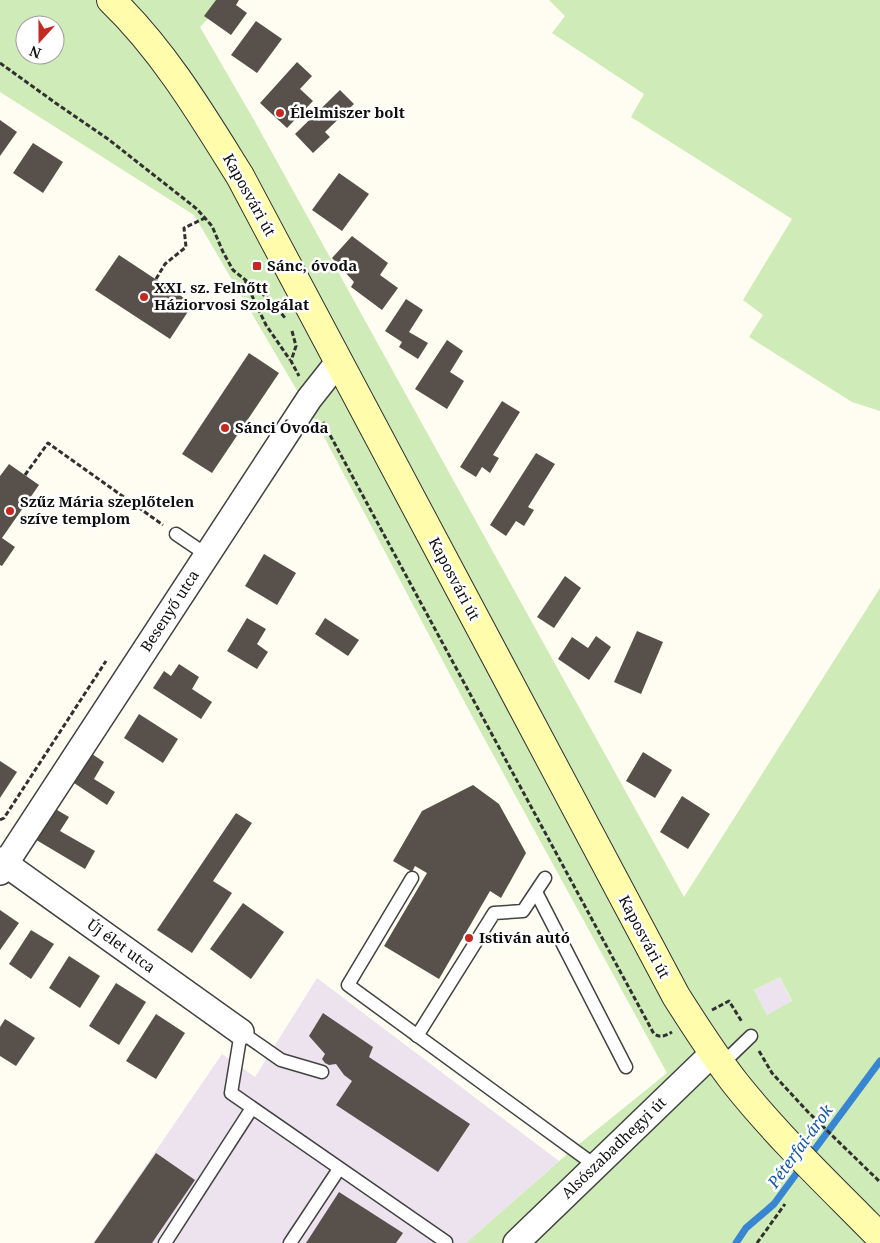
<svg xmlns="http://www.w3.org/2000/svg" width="880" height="1243" font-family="'Noto Serif',serif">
  <rect width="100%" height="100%" fill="#fffdf1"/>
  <g fill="#ede3ee">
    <path d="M780 977 792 1002 767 1015 754 990Z"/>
    <path d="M317 978 559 1161 466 1243H93L222 1054 255 1077Z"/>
  </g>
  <g fill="#ceebb8" fill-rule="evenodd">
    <path d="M0 0H227L200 27 254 120 684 897 880 588V1243H466L573 1149 667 1073 472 716 322 433 194 215 0 92ZM25 25H55V55H25ZM780 977 792 1001 767 1015 754 990Z"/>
    <path d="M549 0H880V411L852 402 749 337 763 315 743 300 792 219 631 117 644 94 552 33 565 16Z"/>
  </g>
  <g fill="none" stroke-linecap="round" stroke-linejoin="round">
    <g stroke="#3886d2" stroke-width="7">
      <path d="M809 1157 880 1061"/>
      <path d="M736 1243 746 1228 774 1204 802 1166"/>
    </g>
  </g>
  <g fill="#58514b">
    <path d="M216 0H239L236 5 247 13 231 35 204 16Z"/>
    <path d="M256 21 282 39 257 73 231 55Z"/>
    <path d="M297 62 312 76 300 89 313 101 287 128 260 103Z"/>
    <path d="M340 90 354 104 325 132 330 137 313 153 295 134Z"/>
    <path d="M0 120 17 132 0 156Z"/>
    <path d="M33 143 63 162 43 193 13 173Z"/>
    <path d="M339 173 369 194 342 231 312 210Z"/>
    <path d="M352 236 388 263 380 275 398 288 382 310 351 287 354 282 332 258Z"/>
    <path d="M119 255 193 304 170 339 95 290Z"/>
    <path d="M406 299 423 310 409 332 428 343 418 359 399 347 402 342 385 331Z"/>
    <path d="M447 340 463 351 450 372 464 381 447 409 415 389Z"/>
    <path d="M249 353 279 373 212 473 182 454Z"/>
    <path d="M502 401 520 412 493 455 499 458 490 473 482 467 476 477 460 467Z"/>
    <path d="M536 453 555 464 528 507 534 510 524 526 516 521 506 536 490 525Z"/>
    <path d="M9 464 39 485 2 538 15 547 2 566 0 565V476Z"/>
    <path d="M264 554 296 573 277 605 245 586Z"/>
    <path d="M565 576 581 588 554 628 537 617Z"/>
    <path d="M247 618 266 629 257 644 268 652 257 669 227 651Z"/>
    <path d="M325 618 359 640 348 656 315 634Z"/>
    <path d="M637 631 663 642 641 694 614 682Z"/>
    <path d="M596 636 611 647 589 680 558 659 572 637 588 648Z"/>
    <path d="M179 664 199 677 192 689 212 702 201 719 153 688 164 671 171 676Z"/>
    <path d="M139 714 178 739 163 763 124 738Z"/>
    <path d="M89 752 104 762 94 779 115 792 107 805 71 781Z"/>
    <path d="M643 752 672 770 655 798 626 781Z"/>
    <path d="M0 761 17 772 0 798Z"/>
    <path d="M473 785 499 804 526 853 501 898 490 891 439 979 384 946 427 873 415 866 412 872 393 861 422 811Z"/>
    <path d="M682 796 710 814 688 849 660 832Z"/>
    <path d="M52 807 69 817 60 831 95 851 85 869 33 838Z"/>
    <path d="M236 813 252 823 213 881 232 893 192 953 157 930Z"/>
    <path d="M243 903 284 932 251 979 210 949Z"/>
    <path d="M0 910 19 923 0 950Z"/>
    <path d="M31 930 54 944 31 979 9 964Z"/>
    <path d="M69 956 100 976 80 1008 49 988Z"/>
    <path d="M116 983 146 1002 119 1045 89 1026Z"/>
    <path d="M323 1013 373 1047 369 1057 470 1124 438 1172 336 1105 352 1081 344 1075 336 1064 329 1065 325 1063 322 1059 325 1054 309 1036Z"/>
    <path d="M156 1014 185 1033 156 1079 126 1061Z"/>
    <path d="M5 1019 35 1038 16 1066 0 1056V1027Z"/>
    <path d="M156 1153 195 1180 152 1243H94Z"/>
    <path d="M339 1192 403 1233 396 1243H306Z"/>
  </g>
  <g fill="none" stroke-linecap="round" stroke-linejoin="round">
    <g stroke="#424242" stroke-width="15">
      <g id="service">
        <path d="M176 534 207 555"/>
        <path d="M412 878 348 985 596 1166"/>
        <path d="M536 892 626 1067"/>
        <path d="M417 1036 494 913 523 911 545 878"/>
        <path d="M722 1064 751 1036"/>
        <path d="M322 1072 281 1060 241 1032 231 1093 446 1242"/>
        <path d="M165 1243 252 1108"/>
        <path d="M290 1243 339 1169"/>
      </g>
    </g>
    <g stroke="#424242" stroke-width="28">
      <g id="minor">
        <path d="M0 860 241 1032"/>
        <path d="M0 872 309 399 339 361"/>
        <path d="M516 1243 713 1053"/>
      </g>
    </g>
    <g stroke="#313131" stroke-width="30">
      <path id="secondary" d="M111 0C164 51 202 115 240 176L676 996C695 1026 714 1056 736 1084 780 1139 831 1187 880 1237"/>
    </g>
    <g stroke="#313131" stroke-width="3" stroke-dasharray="5 2.5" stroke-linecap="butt">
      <path d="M0 63 57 104 108 139 197 209 212 226 223 252 233 270 269 299 286 319"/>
      <path d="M156 279 165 264 186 247 184 228 205 218"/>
      <path d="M245 281 266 325 290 360"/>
      <path d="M292 331 296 346 291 361 299 376"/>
      <path d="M323 422 654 1034C661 1038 665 1036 672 1032"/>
      <path d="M25 475 48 443 163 525"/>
      <path d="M0 820 4 818 106 661"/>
      <path d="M712 1010 729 1001 742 1022"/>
      <path d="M759 1051 772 1073 808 1112 880 1182"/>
      <path d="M757 1243 785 1204"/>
    </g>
    <use href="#service" stroke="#fff" stroke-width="12"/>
    <use href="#minor" stroke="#fff" stroke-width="25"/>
    <use href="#secondary" stroke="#fffdac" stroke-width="28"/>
  </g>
  <g fill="#c42821" stroke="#fff" stroke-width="2">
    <circle cx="280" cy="113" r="5"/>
    <rect x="252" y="261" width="10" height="10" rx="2.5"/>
    <circle cx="144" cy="297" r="5"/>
    <circle cx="225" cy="428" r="5"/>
    <circle cx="10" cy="511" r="5"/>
    <circle cx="469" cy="938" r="5"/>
  </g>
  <g text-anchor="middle" stroke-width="5" stroke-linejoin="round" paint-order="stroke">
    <g font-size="15" font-weight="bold" fill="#0f0f0f" stroke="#fff" text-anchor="start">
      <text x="290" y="118">Élelmiszer bolt</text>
      <text x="267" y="271">Sánc, óvoda</text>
      <text x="154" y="293">XXI. sz. Felnőtt<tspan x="154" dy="17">Háziorvosi Szolgálat</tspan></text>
      <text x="235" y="433">Sánci Óvoda</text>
      <text x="20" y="507">Szűz Mária szeplőtelen<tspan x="20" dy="17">szíve templom</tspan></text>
      <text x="479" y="943">Istiván autó</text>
    </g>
    <g font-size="15" fill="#0f0f0f" stroke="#fff">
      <text transform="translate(249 195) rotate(61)" y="5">Kaposvári út</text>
      <text transform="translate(454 579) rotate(62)" y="5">Kaposvári út</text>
      <text transform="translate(170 611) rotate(-57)" y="5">Besenyő utca</text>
      <text transform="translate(644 937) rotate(62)" y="5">Kaposvári út</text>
      <text transform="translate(121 946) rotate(36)" y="5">Új élet utca</text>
      <text transform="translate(614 1148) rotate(-44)" y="5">Alsószabadhegyi út</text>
    </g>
    <g font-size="16" font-style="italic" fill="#1358a6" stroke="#fff">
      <text transform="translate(800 1146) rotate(-54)" y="6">Péterfai-árok</text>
    </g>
  </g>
  <g transform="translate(40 40) rotate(201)"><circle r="24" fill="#ffffff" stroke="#9f9f9f"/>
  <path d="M0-4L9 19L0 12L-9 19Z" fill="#c42821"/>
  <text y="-8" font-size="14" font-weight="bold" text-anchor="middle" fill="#0f0f0f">N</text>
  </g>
</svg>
